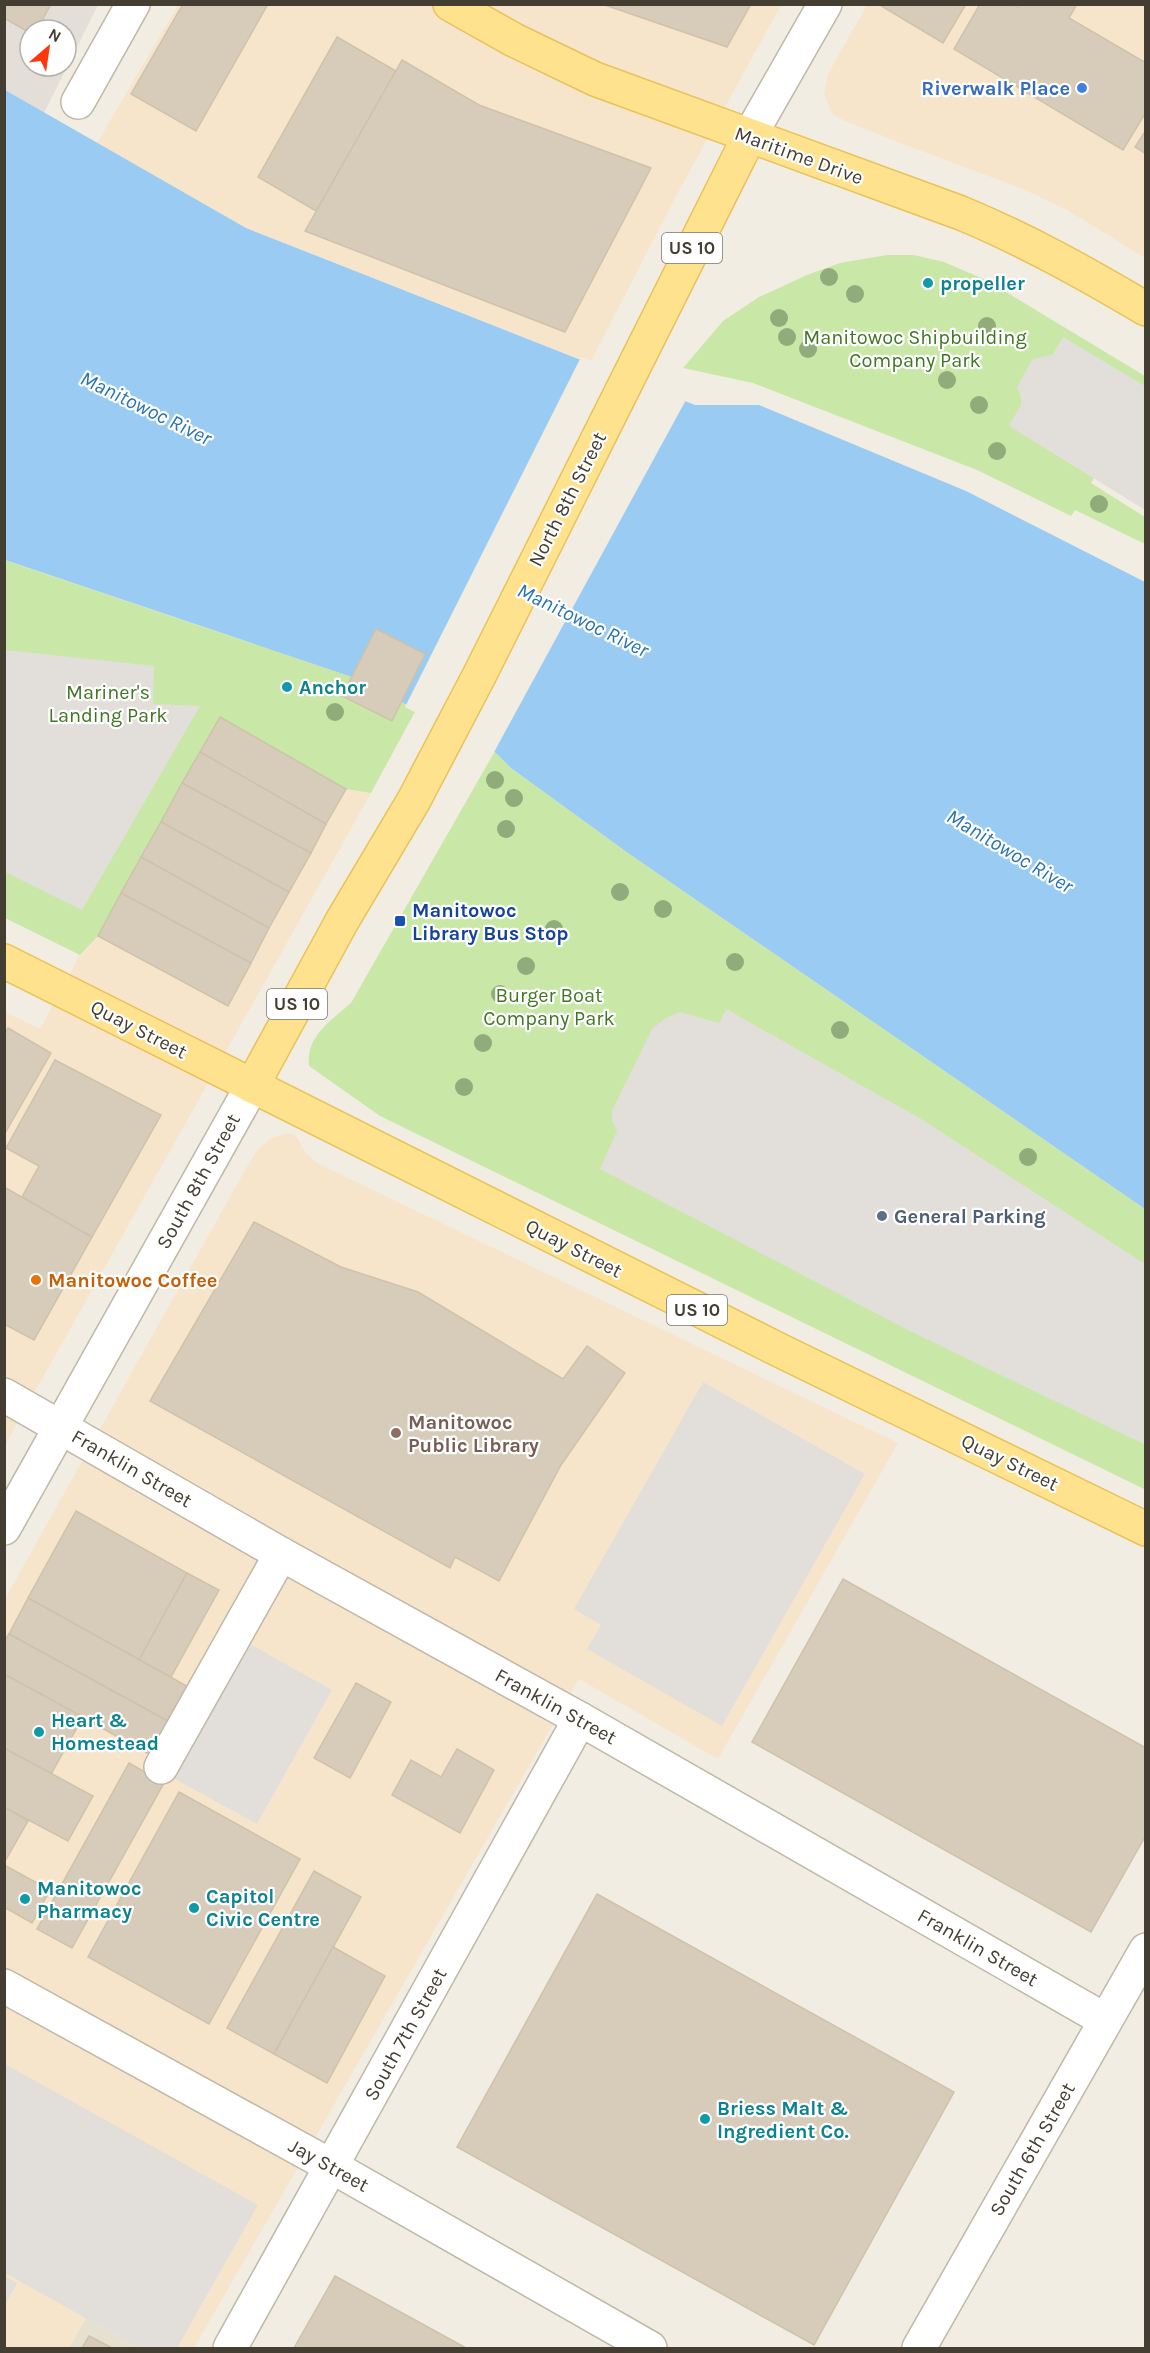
<svg xmlns="http://www.w3.org/2000/svg" width="1150" height="2353" font-family="Karla,sans-serif">
  <rect width="100%" height="100%" fill="#f2ede2"/>
  <path fill="#e6e0d0" d="M86 2318 139 2348H69Z"/>
  <g fill="#f6e5cb">
    <path d="M178 5H781L675 198 590 363 246 228 97 143Z"/>
    <path d="M867 5H1145V258L1067 210 1025 190 898 142 843 120 833 114 824 95 828 74Z"/>
    <path d="M220 717 346 789 371 793 5 1445V1012L40 1029 80 955 98 936Z"/>
    <path d="M288 1133 297 1137 305 1152 317 1163 898 1443 718 1759 579 1679 194 2348H139L86 2318 69 2348H5V1599L245 1170 258 1149 271 1138Z"/>
  </g>
  <path fill="#e3ded7" fill-rule="evenodd" d="M5 5H98L44 113 5 90ZM30 30H66V66H30Z"/>
  <g fill="#c9e8a8">
    <path d="M887 255H914L944 262 988 281 1145 376V391L1091 483 1145 517V544L1075 510 1071 516 977 470 753 383 683 368 723 321 759 297 807 275 840 263Z"/>
    <path d="M4 560 358 679 416 710 371 793 346 789 220 718 98 936 80 955 5 918Z"/>
    <path d="M495 751 511 768 628 853 1145 1209 1144 1489 380 1116 309 1066C306 1035 331 1021 351 1003Z"/>
  </g>
  <g fill="#e2dfdb">
    <path d="M1063 337 1145 386V510L1009 426 1021 405V397L1017 387 1032 360 1053 354Z"/>
    <path d="M5 650 154 666 153 704 200 706 82 910 5 872Z"/>
    <path d="M726 1009 921 1119 1145 1264 1144 1444 910 1331 600 1169 617 1131 612 1120V1111L652 1029 666 1018 680 1012 719 1023Z"/>
    <path d="M703 1382 865 1474 722 1726 587 1649 601 1625 574 1609Z"/>
    <path d="M243 1640 332 1690 257 1824 168 1775Z"/>
    <path d="M5 2064 258 2205 177 2348H139L5 2273Z"/>
    <path d="M5 2276 17 2283 5 2305Z"/>
  </g>
  <path fill="#9acbf2" d="M5 90 246 228 695 405H759L966 491 1145 582V1209L628 853 511 768 494 751 358 679 5 560Z"/>
  <path fill="#f2ede2" d="M581 357 687 398 493 754 405 707Z"/>
  <g fill="#d7ccba" stroke="#cfc2aa" stroke-width="1.5">
    <path d="M4 4H51L37 30H30V33L4 18Z"/>
    <path d="M183 4H268L196 131 131 94Z"/>
    <path d="M602 4H751L727 47Z"/>
    <path d="M878 4H966L943 43Z"/>
    <path d="M980 4H1013L1018 8 1020 4H1077L1069 18 1146 63V112L1123 150 954 49Z"/>
    <path d="M337 37 396 71 316 211 258 177Z"/>
    <path d="M402 60 479 105 651 168 565 332 305 231Z"/>
    <path d="M1146 130V154L1135 147Z"/>
    <path d="M376 629 425 654 392 721 342 696Z"/>
    <path d="M220 717 346 789 326 824 200 752Z"/>
    <path d="M200 752 326 824 311 853 182 783Z"/>
    <path d="M182 783 311 853 289 892 161 822Z"/>
    <path d="M161 822 289 892 269 928 141 857Z"/>
    <path d="M141 857 269 928 251 963 121 893Z"/>
    <path d="M121 893 251 963 228 1006 98 936Z"/>
    <path d="M8 1028 51 1053 4 1135V1034Z"/>
    <path d="M55 1060 161 1115 92 1237 22 1197 39 1166 6 1148Z"/>
    <path d="M4 1187 92 1237 34 1340 4 1324Z"/>
    <path d="M254 1222 341 1267 418 1292 563 1379 587 1346 625 1373 561 1465 499 1581 455 1557 450 1568 150 1401Z"/>
    <path d="M76 1511 187 1573 139 1660 28 1598Z"/>
    <path d="M187 1573 219 1590 171 1677 139 1660Z"/>
    <path d="M843 1579 1146 1748V1835L1091 1932 752 1742Z"/>
    <path d="M28 1598 194 1690 175 1725 9 1634Z"/>
    <path d="M9 1634 175 1725 156 1758 4 1674V1641Z"/>
    <path d="M4 1674 83 1717 51 1774 4 1748Z"/>
    <path d="M356 1683 391 1702 350 1778 314 1758Z"/>
    <path d="M4 1748 93 1796 68 1841 4 1807Z"/>
    <path d="M457 1749 494 1770 460 1833 392 1795 411 1760 441 1777Z"/>
    <path d="M129 1763 164 1783 72 1948 37 1929Z"/>
    <path d="M179 1792 300 1859 209 2024 88 1957Z"/>
    <path d="M4 1807 28 1821 4 1863Z"/>
    <path d="M4 1865 50 1890 32 1923 4 1907Z"/>
    <path d="M314 1871 361 1897 274 2054 227 2028Z"/>
    <path d="M597 1894 954 2092 814 2345 457 2147Z"/>
    <path d="M333 1947 385 1976 327 2083 274 2054Z"/>
    <path d="M335 2276 466 2348H294Z"/>
    <path d="M89 2336 112 2348H82Z"/>
  </g>
  <g fill="none" stroke-linecap="round" stroke-linejoin="round">
    <g stroke="#c0b8a7" stroke-width="36">
      <g id="minor">
        <path d="M78 102 133 4"/>
        <path d="M749 137 825 4"/>
        <path d="M4 1395 281 1554 580 1719 1105 2020"/>
        <path d="M4 1528 252 1086"/>
        <path d="M161 1767 281 1554"/>
        <path d="M4 1986 331 2166 650 2348"/>
        <path d="M230 2348 580 1719"/>
        <path d="M919 2348 1146 1950"/>
      </g>
    </g>
    <g stroke="#e8c25a" stroke-width="36">
      <g id="major">
        <path d="M450 4 514 40 595 79 961 213C1026 240 1085 273 1146 309"/>
        <path d="M4 961 777 1349 1146 1529"/>
        <path d="M252 1086 342 921 414 800 479 676 749 137"/>
      </g>
    </g>
    <use href="#minor" stroke="#fff" stroke-width="33"/>
    <use href="#major" stroke="#ffe28d" stroke-width="33"/>
  </g>
  <g fill="#91ac7a">
    <circle cx="829" cy="277" r="9"/>
    <circle cx="855" cy="294" r="9"/>
    <circle cx="779" cy="318" r="9"/>
    <circle cx="987" cy="326" r="9"/>
    <circle cx="787" cy="337" r="9"/>
    <circle cx="808" cy="349" r="9"/>
    <circle cx="947" cy="380" r="9"/>
    <circle cx="979" cy="405" r="9"/>
    <circle cx="997" cy="451" r="9"/>
    <circle cx="1099" cy="504" r="9"/>
    <circle cx="335" cy="712" r="9"/>
    <circle cx="495" cy="780" r="9"/>
    <circle cx="514" cy="798" r="9"/>
    <circle cx="506" cy="829" r="9"/>
    <circle cx="620" cy="892" r="9"/>
    <circle cx="663" cy="909" r="9"/>
    <circle cx="554" cy="929" r="9"/>
    <circle cx="735" cy="962" r="9"/>
    <circle cx="526" cy="966" r="9"/>
    <circle cx="500" cy="994" r="9"/>
    <circle cx="840" cy="1030" r="9"/>
    <circle cx="483" cy="1043" r="9"/>
    <circle cx="464" cy="1087" r="9"/>
    <circle cx="1028" cy="1157" r="9"/>
  </g>
  <circle fill="#3f7fe0" stroke="#fff" stroke-width="2" cx="1082" cy="88" r="6"/>
  <g fill="#0f9aa8" stroke="#fff" stroke-width="2">
    <circle cx="928" cy="283" r="6"/>
    <circle cx="287" cy="687" r="6"/>
    <circle cx="39" cy="1732" r="6"/>
    <circle cx="25" cy="1899" r="6"/>
    <circle cx="194" cy="1908" r="6"/>
    <circle cx="705" cy="2119" r="6"/>
  </g>
  <rect fill="#1a4fb4" stroke="#fff" stroke-width="2" x="394" y="915" width="12" height="12" rx="3"/>
  <circle fill="#5c6f8a" stroke="#fff" stroke-width="2" cx="882" cy="1216" r="6"/>
  <circle fill="#e8710a" stroke="#fff" stroke-width="2" cx="36" cy="1280" r="6"/>
  <circle fill="#8d6e63" stroke="#fff" stroke-width="2" cx="396" cy="1433" r="6"/>
  <g text-anchor="middle" stroke-width="4.5" stroke-linejoin="round" paint-order="stroke">
    <g fill="#fff" stroke="#7b7770" stroke-width="1.5">
      <rect x="662" y="233" width="60" height="30" rx="4.5"/>
      <rect x="267" y="989" width="60" height="30" rx="4.5"/>
      <rect x="667" y="1295" width="60" height="30" rx="4.5"/>
    </g>
    <g font-size="18" font-weight="bold" fill="#433d32">
      <text x="692" y="254">US 10</text>
      <text x="297" y="1010">US 10</text>
      <text x="697" y="1316">US 10</text>
    </g>
    <g font-size="20" font-weight="bold" fill="#366cbe" stroke="#fff" text-anchor="end">
      <text x="1070" y="95">Riverwalk Place</text>
    </g>
    <g font-size="20" fill="#433d32" stroke="#fff">
      <text transform="translate(799 155) rotate(20)" y="7">Maritime Drive</text>
      <text transform="translate(567 499) rotate(-63)" y="7">North 8th Street</text>
      <text transform="translate(139 1029) rotate(27)" y="7">Quay Street</text>
      <text transform="translate(198 1181) rotate(-61)" y="7">South 8th Street</text>
      <text transform="translate(574 1248) rotate(27)" y="7">Quay Street</text>
      <text transform="translate(1010 1462) rotate(26)" y="7">Quay Street</text>
      <text transform="translate(132 1468) rotate(30)" y="7">Franklin Street</text>
      <text transform="translate(556 1706) rotate(29)" y="7">Franklin Street</text>
      <text transform="translate(978 1947) rotate(30)" y="7">Franklin Street</text>
      <text transform="translate(405 2034) rotate(-61)" y="7">South 7th Street</text>
      <text transform="translate(1032 2149) rotate(-60)" y="7">South 6th Street</text>
      <text transform="translate(329 2165) rotate(29)" y="7">Jay Street</text>
    </g>
    <g font-size="20" font-weight="bold" fill="#0d838f" stroke="#fff" text-anchor="start">
      <text x="940" y="290">propeller</text>
      <text x="299" y="694">Anchor</text>
      <text x="51" y="1727">Heart &amp;<tspan x="51" dy="23">Homestead</tspan></text>
      <text x="37" y="1895">Manitowoc<tspan x="37" dy="23">Pharmacy</tspan></text>
      <text x="206" y="1903">Capitol<tspan x="206" dy="23">Civic Centre</tspan></text>
      <text x="717" y="2115">Briess Malt &amp;<tspan x="717" dy="23">Ingredient Co.</tspan></text>
    </g>
    <g font-size="20" fill="#417624" stroke="#fff">
      <text x="915" y="344">Manitowoc Shipbuilding<tspan x="915" dy="23">Company Park</tspan></text>
      <text x="108" y="699">Mariner's<tspan x="108" dy="23">Landing Park</tspan></text>
      <text x="549" y="1002">Burger Boat<tspan x="549" dy="23">Company Park</tspan></text>
    </g>
    <g font-size="20" font-weight="bold" fill="#164399" stroke="#fff" text-anchor="start">
      <text x="412" y="917">Manitowoc<tspan x="412" dy="23">Library Bus Stop</tspan></text>
    </g>
    <g font-size="20" font-weight="bold" fill="#4e5e75" stroke="#fff" text-anchor="start">
      <text x="894" y="1223">General Parking</text>
    </g>
    <g font-size="20" font-weight="bold" fill="#c56008" stroke="#fff" text-anchor="start">
      <text x="48" y="1287">Manitowoc Coffee</text>
    </g>
    <g font-size="20" font-weight="bold" fill="#785e54" stroke="#fff" text-anchor="start">
      <text x="408" y="1429">Manitowoc<tspan x="408" dy="23">Public Library</tspan></text>
    </g>
    <g font-size="21" font-style="italic" fill="#2973b2" stroke="#fff">
      <text transform="translate(146 408) rotate(26)" y="7">Manitowoc River</text>
      <text transform="translate(583 620) rotate(26)" y="7">Manitowoc River</text>
      <text transform="translate(1010 851) rotate(31)" y="7">Manitowoc River</text>
    </g>
  </g>
  <rect width="1150" height="2353" fill="none" stroke="#433d32" stroke-width="12"/>
  <g transform="translate(48 48) rotate(29)"><circle r="28" fill="#ffffff" stroke="#b4b1ad" stroke-width="1.5"/>
  <path d="M0-4.5L10 22L0 15L-10 22Z" fill="#ff380b"/>
  <text y="-9" font-size="16" font-weight="bold" text-anchor="middle" fill="#433d32">N</text>
  </g>
</svg>
